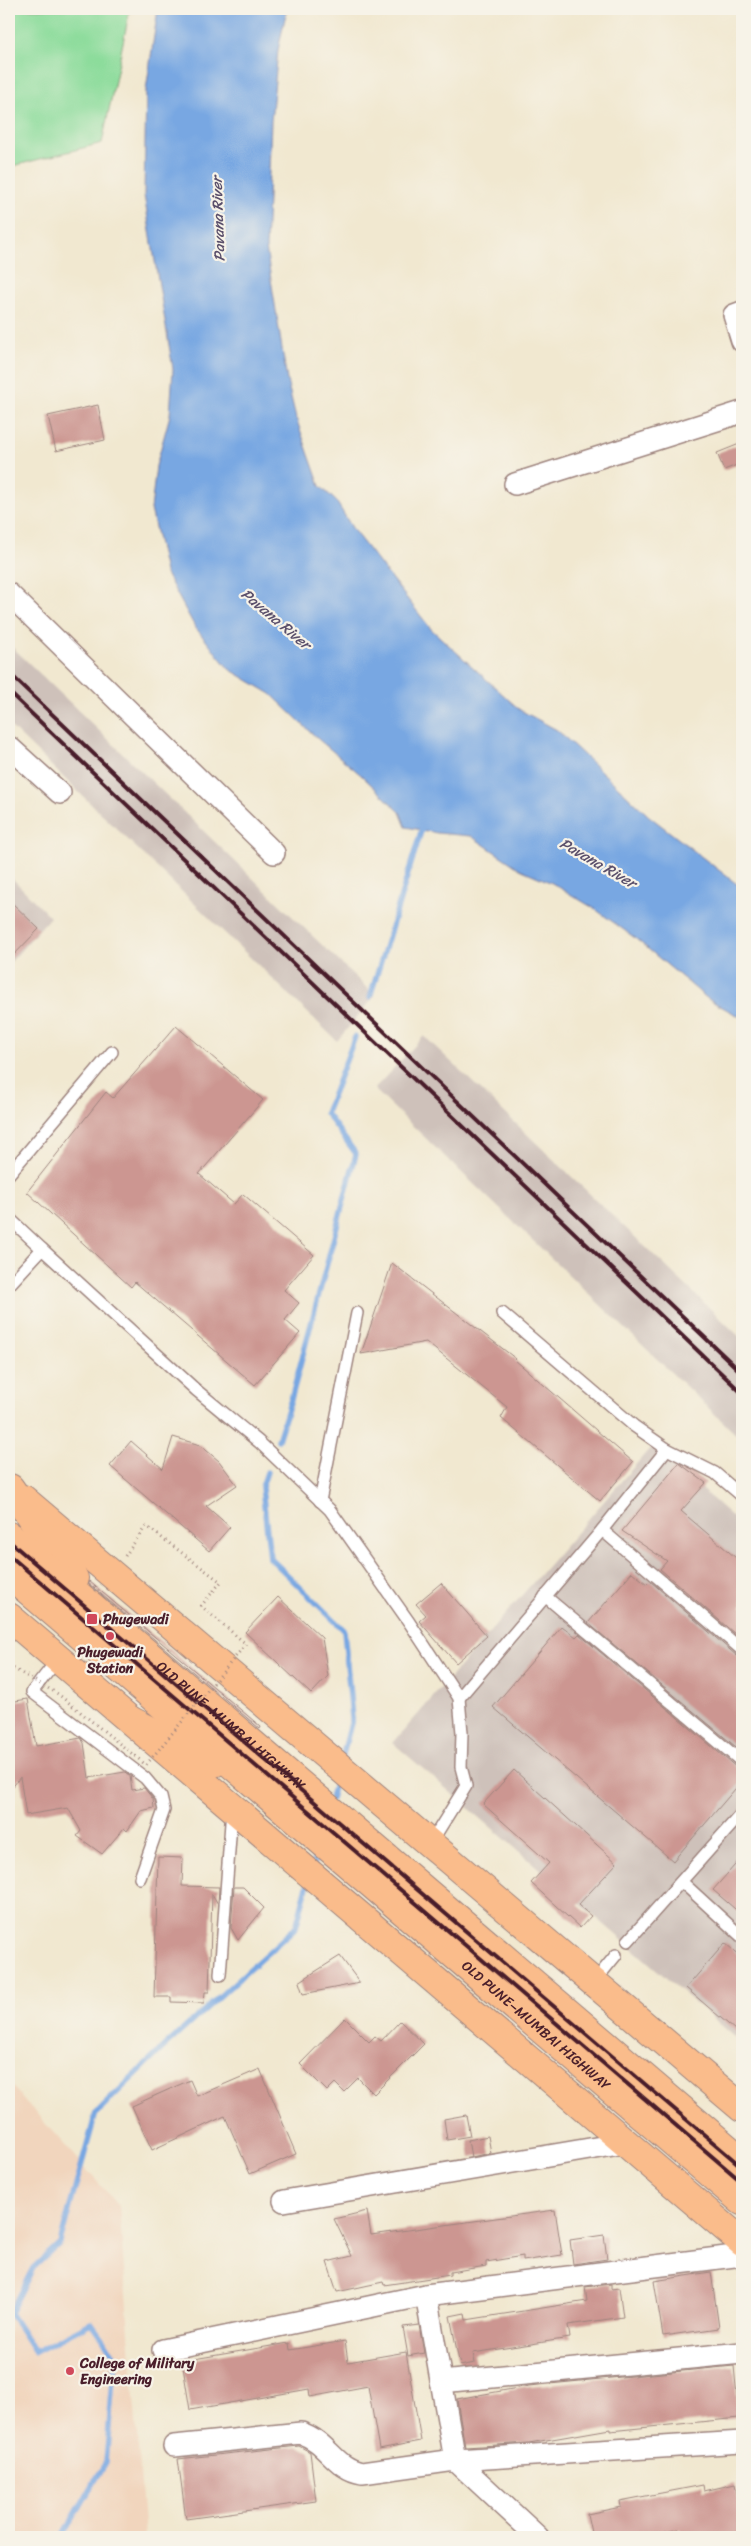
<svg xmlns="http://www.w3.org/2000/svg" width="751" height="2546" font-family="Sriracha,sans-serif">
  <rect width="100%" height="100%" fill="#f7f3e8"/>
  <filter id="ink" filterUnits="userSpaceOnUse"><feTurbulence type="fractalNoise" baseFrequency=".02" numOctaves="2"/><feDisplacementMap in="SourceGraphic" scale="10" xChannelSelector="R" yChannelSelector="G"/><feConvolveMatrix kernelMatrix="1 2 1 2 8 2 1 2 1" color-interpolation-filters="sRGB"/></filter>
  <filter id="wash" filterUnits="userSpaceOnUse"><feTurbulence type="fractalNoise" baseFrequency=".0096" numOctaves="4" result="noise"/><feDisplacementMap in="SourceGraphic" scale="20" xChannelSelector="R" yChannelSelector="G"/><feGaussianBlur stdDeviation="1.12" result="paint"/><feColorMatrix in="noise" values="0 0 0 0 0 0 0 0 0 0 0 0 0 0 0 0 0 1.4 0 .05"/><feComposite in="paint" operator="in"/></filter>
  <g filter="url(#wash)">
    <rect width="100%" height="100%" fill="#f1e8d0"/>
    <path fill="#f1d5bd" d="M9 2083 119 2206 145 2537H9Z"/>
    <g fill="#cec1ba">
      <path d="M9 644 375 996 337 1041 9 725Z"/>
      <path d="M9 875 50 917 9 964Z"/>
      <path d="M424 1036 742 1339V1440L374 1089Z"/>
      <path d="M652 1446 742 1525V2043L393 1743Z"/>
    </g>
    <path fill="#8cdc9b" stroke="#6b7e63" d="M9 9H130L102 143 9 167Z"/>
    <path fill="#78a7e2" stroke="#616386" d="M158 9H287L278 50 271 121 266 248 287 380 296 418 320 486 336 501 354 531 431 629 520 710 557 730 649 816 742 888V1018L708 999 635 938 595 909 552 883 520 869 471 836 437 833 406 827 400 812 360 774 318 739 271 694 229 669 195 627 165 572 151 509 156 466 170 415 173 369 144 195 146 90Z"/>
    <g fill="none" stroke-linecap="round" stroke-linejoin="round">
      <g stroke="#78a7e2" stroke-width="5.5">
        <path d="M370 997 423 825"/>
        <path d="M278 1440 292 1396 356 1154 326 1113 355 1037"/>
        <path d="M267 1472 262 1487 270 1558 344 1630 352 1719 342 1758"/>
        <path d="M331 1799 337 1775"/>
        <path d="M313 1867 318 1847"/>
        <path d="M62 2537 106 2462 115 2356 91 2323 35 2352 10 2313 33 2268 60 2243 96 2113 166 2045 296 1927 308 1883"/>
      </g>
    </g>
    <g id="blocks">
      <g fill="#cc9691">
        <path d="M98 405 105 440 56 451 48 416Z"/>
        <path d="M742 443V463L724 470 717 453Z"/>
        <path d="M9 900 39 929 9 960Z"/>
        <path d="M176 1026 263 1100 199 1174 234 1204 243 1194 314 1255 284 1290 299 1303 285 1320 300 1333 255 1385 135 1282 131 1287 27 1192 106 1092 113 1098Z"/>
        <path d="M392 1263 516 1359 515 1360 633 1462 600 1501 501 1418 507 1407 426 1342 361 1354Z"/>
        <path d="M173 1437 200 1445 219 1461 237 1485 206 1506 230 1527 209 1551 110 1466 131 1441 163 1469Z"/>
        <path d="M679 1463 706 1483 681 1511 742 1563V1640L660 1569 667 1561 622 1531Z"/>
        <path d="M632 1572 647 1584 650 1581 737 1656 742 1657V1752L588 1623Z"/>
        <path d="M89 1581 261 1727 260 1729 88 1583Z"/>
        <path d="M441 1583 487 1636 456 1663 419 1621 426 1615 416 1604Z"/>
        <path d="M278 1597 322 1638 328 1676 311 1694 245 1632Z"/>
        <path d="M562 1626 576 1637 579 1634 737 1768 742 1769V1781L673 1861 493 1707Z"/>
        <path d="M28 1699 36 1746 81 1738 84 1743 89 1778 125 1772 130 1776 132 1790 144 1788 153 1799 154 1808 141 1811 127 1831 124 1828 102 1854 77 1836 81 1831 68 1808 26 1815 20 1777 9 1792V1702Z"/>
        <path d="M514 1770 617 1863 578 1905 591 1916 580 1928 531 1883 549 1863 483 1804Z"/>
        <path d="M158 1857 183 1858 182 1886 219 1887 218 1904 212 1894 209 1992H205L204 2003 171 2002V1997H154Z"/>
        <path d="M742 1857V1915L713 1890Z"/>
        <path d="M234 1887H243L264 1908 238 1940 231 1928Z"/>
        <path d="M725 1943 742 1958V2036L686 1988Z"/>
        <path d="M340 1956 360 1983 303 1994 299 1982Z"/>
        <path d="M345 2018 369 2042 375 2036 381 2041 400 2021 424 2044 374 2094 358 2078 344 2092 335 2083 327 2091 300 2064Z"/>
        <path d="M260 2069 296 2154 250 2174 225 2116 152 2150 132 2106 190 2080 197 2096Z"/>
        <path d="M466 2115 470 2136 447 2140 444 2119Z"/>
        <path d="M488 2136 491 2153 471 2157 468 2140Z"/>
        <path d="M555 2210 562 2255 523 2261V2256L486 2262V2266L450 2272V2275L384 2285 383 2282 337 2292 327 2262 352 2256 334 2219 367 2211 371 2235Z"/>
        <path d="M604 2235 607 2259 573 2264 570 2240Z"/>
        <path d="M711 2272 719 2328 663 2336 654 2281Z"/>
        <path d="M611 2284V2289L619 2288 623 2317 568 2325 570 2338 473 2353 475 2363 460 2366 450 2316 465 2313 466 2320 587 2301 585 2287Z"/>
        <path d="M419 2325 424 2353 408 2356 403 2327Z"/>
        <path d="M345 2341 348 2362 406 2352 421 2441 379 2449 368 2386 310 2397 309 2389 190 2410 182 2361 289 2343 290 2350Z"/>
        <path d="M734 2366 739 2418 610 2431V2429L529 2443 465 2447 457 2399 529 2386Z"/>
        <path d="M299 2446 310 2452 316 2501 186 2519 178 2459Z"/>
        <path d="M735 2484 738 2498 742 2497V2537H681L679 2529 646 2537H592L587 2514 621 2507 620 2501 703 2485 704 2491Z"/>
      </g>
    </g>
  </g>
  <g filter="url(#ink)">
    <use href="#blocks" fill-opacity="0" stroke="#9e847e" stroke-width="1"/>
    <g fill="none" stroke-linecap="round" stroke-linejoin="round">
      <g stroke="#9e847e" stroke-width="14">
        <g id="service">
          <path d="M9 1174 112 1052"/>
          <path d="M9 1218 42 1249"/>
          <path d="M9 1285 42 1249 196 1390 259 1442 330 1510 409 1622 459 1698 462 1733 461 1767 466 1786 430 1844"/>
          <path d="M502 1313 634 1426 667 1449 715 1473 742 1496"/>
          <path d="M320 1501 357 1313"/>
          <path d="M602 1530 742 1650"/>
          <path d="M545 1596 742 1762"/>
          <path d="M58 1659 32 1692 145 1778 161 1797 164 1810 140 1878"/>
          <path d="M459 1698 602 1530 667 1449"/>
          <path d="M682 1882 742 1937"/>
          <path d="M628 1941 742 1813"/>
          <path d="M220 1975 232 1809"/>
          <path d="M594 1982 616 1955"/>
        </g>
      </g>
      <g stroke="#9e847e" stroke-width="24">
        <g id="minor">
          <path d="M742 312 734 315 742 341"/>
          <path d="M515 484 742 412"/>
          <path d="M9 594 274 853"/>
          <path d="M9 747 60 793"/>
          <path d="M284 2201 625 2143"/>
          <path d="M426 2295 455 2460 538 2537"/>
          <path d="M163 2350 426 2295 742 2255"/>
          <path d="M441 2382 742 2353"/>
          <path d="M174 2446 301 2433C328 2442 335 2469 362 2473L455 2460 742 2442"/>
        </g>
      </g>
      <g stroke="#9e847e" stroke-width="30">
        <g id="primary">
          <path d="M23 1499 742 2108"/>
          <path d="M9 1617 742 2242"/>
        </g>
      </g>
      <g stroke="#9e847e" stroke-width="30">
        <g id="trunk">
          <path d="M10 1488 74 1578"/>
          <path id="s1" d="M9 1536 742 2161"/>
          <path id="s2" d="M9 1574 742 2201"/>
          <path d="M130 1720 214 1763"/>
        </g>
      </g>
      <path stroke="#9e847e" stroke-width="3" stroke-dasharray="1 4" stroke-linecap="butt" d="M125 1556 146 1526"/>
      <use href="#service" stroke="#fff" stroke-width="11"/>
      <use href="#minor" stroke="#fff" stroke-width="21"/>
      <use href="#primary" stroke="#fabc8b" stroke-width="28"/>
      <use href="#trunk" stroke="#fabc8b" stroke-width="28"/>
      <g stroke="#4a1f2b" stroke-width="4">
        <path d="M9 673 742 1373"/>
        <path d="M9 692 742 1393"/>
        <path d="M9 1541 742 2167"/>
        <path d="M9 1555 742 2182"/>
      </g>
      <path stroke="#9e847e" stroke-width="3" stroke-dasharray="1 4" stroke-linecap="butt" d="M9 1666 58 1694 146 1765 246 1644 201 1606 221 1582 146 1526"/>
    </g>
  </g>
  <g fill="#d1495b" stroke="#f7f3e8" stroke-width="2">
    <rect x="86" y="1613" width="12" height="12" rx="2.5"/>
    <circle cx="110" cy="1636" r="5"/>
    <circle cx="70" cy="2371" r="5"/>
  </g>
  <g text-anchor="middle" stroke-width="4.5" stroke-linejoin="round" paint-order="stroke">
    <g font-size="14" font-weight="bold" fill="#4a1f2b" stroke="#f7f3e8" text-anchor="start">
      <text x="103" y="1624">Phugewadi</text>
      <text x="110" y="1657" text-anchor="middle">Phugewadi<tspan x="110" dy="16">Station</tspan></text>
      <text x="80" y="2368">College of Military<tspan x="80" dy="16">Engineering</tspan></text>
    </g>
    <g font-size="14" fill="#4a1f2b" stroke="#f7f3e8">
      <text dy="5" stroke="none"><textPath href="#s1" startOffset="292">OLD PUNE–MUMBAI HIGHWAY</textPath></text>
      <text dy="5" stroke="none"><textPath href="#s2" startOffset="694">OLD PUNE–MUMBAI HIGHWAY</textPath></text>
    </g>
    <g font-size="15" font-style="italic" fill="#5a4f6b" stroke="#f7f3e8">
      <text transform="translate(218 219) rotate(-92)" y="5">Pavana River</text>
      <text transform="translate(276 619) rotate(40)" y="5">Pavana River</text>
      <text transform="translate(598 863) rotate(30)" y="5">Pavana River</text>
    </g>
  </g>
  <rect width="751" height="2546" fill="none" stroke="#f7f3e8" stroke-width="30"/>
</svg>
